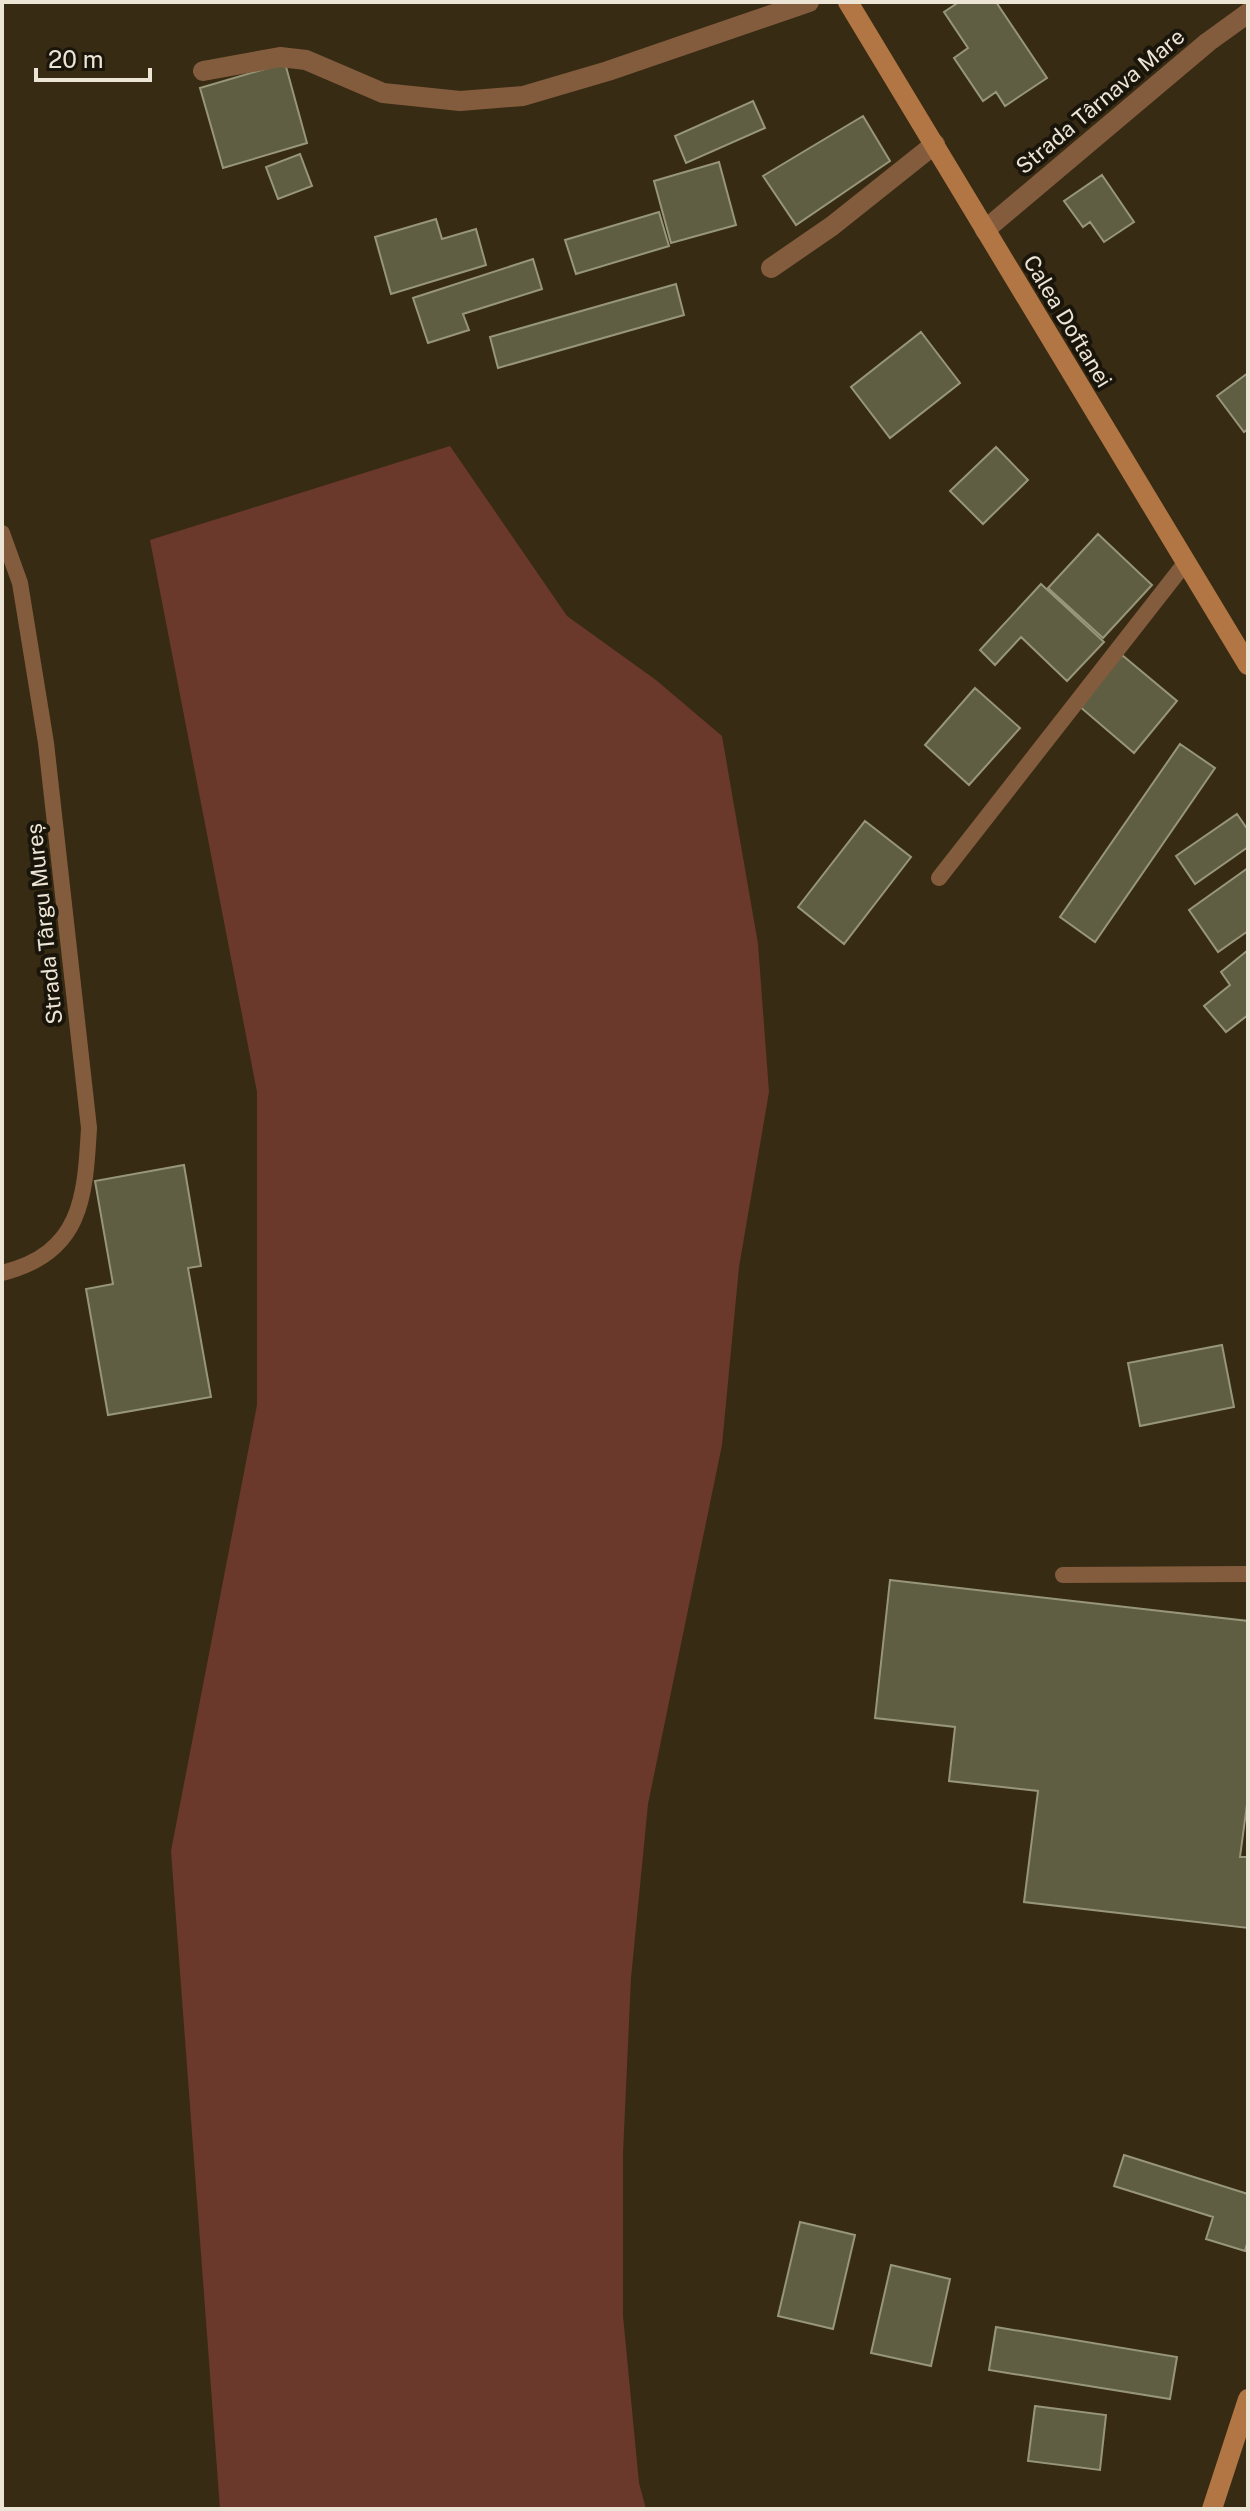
<svg xmlns="http://www.w3.org/2000/svg" width="1250" height="2511" viewBox="0 0 1250 2511" font-family="'Public Sans',sans-serif">
	<style>
		.green { fill: #6b382c }
		.building { fill: #5f5e42; stroke: #979678; stroke-width: 2 }
		.lines { fill: none; stroke-linecap: round; stroke-linejoin: round }
		.lane { stroke: #835c3e; stroke-width: 16 }
		.street { stroke: #835c3e; stroke-width: 20 }
		.secondary { stroke: #b27544; stroke-width: 20 }
		.labels { text-anchor: middle; dominant-baseline: central; stroke-width: 8; stroke-linejoin: round; paint-order: stroke }
		.street-label { font-size: 22px; fill: #ece4d5; stroke: #1a150b }
	</style>
	<rect width="100%" height="100%" fill="#382b13"/>
	<!-- green -->
	<path class="green" d="M450,446L567,616L656,680L722,736L758,944L769,1092L739,1267L722,1445L648,1804L631,1978L623,2153V2316L639,2483L646,2509H220L171,1851L257,1405V1092L150,540Z"/>
	<!-- building -->
	<path class="building" d="M959,2H996L1047,78L1005,106L996,92L983,101L954,58L968,48L944,12Z
		M285,63L307,143L223,168L200,88Z
		M753,101L765,128L686,163L675,136Z
		M863,116L890,161L796,225L763,176Z
		M300,154L312,186L278,199L266,167Z
		M719,162L736,225L671,243L654,181Z
		M1102,175L1134,222L1104,242L1090,222L1083,227L1064,201Z
		M659,212L669,246L576,274L565,240Z
		M436,219L442,239L476,229L486,265L391,294L375,237Z
		M533,259L542,289L463,314L469,330L428,343L413,298Z
		M676,284L684,315L498,368L490,337Z
		M921,332L960,383L890,438L851,387Z
		M1248,373V429L1244,432L1217,396Z
		M996,447L1028,480L983,524L950,491Z
		M1098,534L1152,585L1103,638L1048,588Z
		M1041,584L1104,642L1067,681L1021,637L995,665L980,650Z
		M1122,655L1177,701L1134,753L1079,706Z
		M975,688L1020,728L969,785L925,745Z
		M1180,744L1215,768L1095,942L1060,917Z
		M1237,814L1248,830V847L1195,884L1176,856Z
		M865,821L911,857L844,944L798,907Z
		M1248,868V931L1218,952L1189,910Z
		M1248,950V1015L1226,1032L1204,1006L1230,985L1221,972Z
		M184,1165L201,1266L188,1268L211,1397L108,1415L86,1289L113,1284L95,1181Z
		M1222,1345L1234,1407L1140,1426L1128,1363Z
		M890,1580L1248,1621V1797L1240,1857H1248V1928L1024,1902L1038,1791L949,1781L955,1727L875,1718Z
		M1124,2155L1248,2194V2240L1245,2251L1206,2239L1213,2217L1114,2186Z
		M800,2222L855,2235L833,2329L778,2316Z
		M891,2265L950,2279L931,2366L871,2353Z
		M996,2327L1177,2357L1170,2399L989,2370Z
		M1035,2406L1106,2415L1100,2470L1028,2461Z"/>
	<g class="lines">
		<!-- lane -->
		<path class="lane" d="M2,533L20,583L46,743L89,1128C85,1198 82,1253 2,1273
			M939,878L1186,562
			M1063,1575L1248,1574"/>
		<!-- street -->
		<path class="street" d="M203,71L280,57L306,60L383,93L460,101L523,96L608,71L809,2
			M985,230L1208,42L1248,13
			M771,268L832,226L935,144"/>
		<!-- secondary -->
		<path class="secondary" d="M848,2L1248,665
			M1212,2509L1248,2399"/>
	</g>
	<g class="labels">
		<!-- street labels -->
		<g class="street-label">
			<text transform="translate(1100 101) rotate(-40)">Strada Târnava Mare</text>
			<text transform="translate(1068 321) rotate(59)">Calea Doftanei</text>
			<text transform="translate(44 924) rotate(-96)">Strada Târgu Mureș</text>
		</g>
	</g>
	<!-- border -->
	<rect width="1250" height="2511" fill="none" stroke="#ece4d5" stroke-width="8"/>
	<!-- scale -->
	<path d="M36 68v12h114v-12" fill="none" stroke="#ece4d5" stroke-width="4"/>
	<text x="48" y="68" font-size="24" fill="#ece4d5" stroke="#1a150b" stroke-width="6" paint-order="stroke">20 m</text>
</svg>
